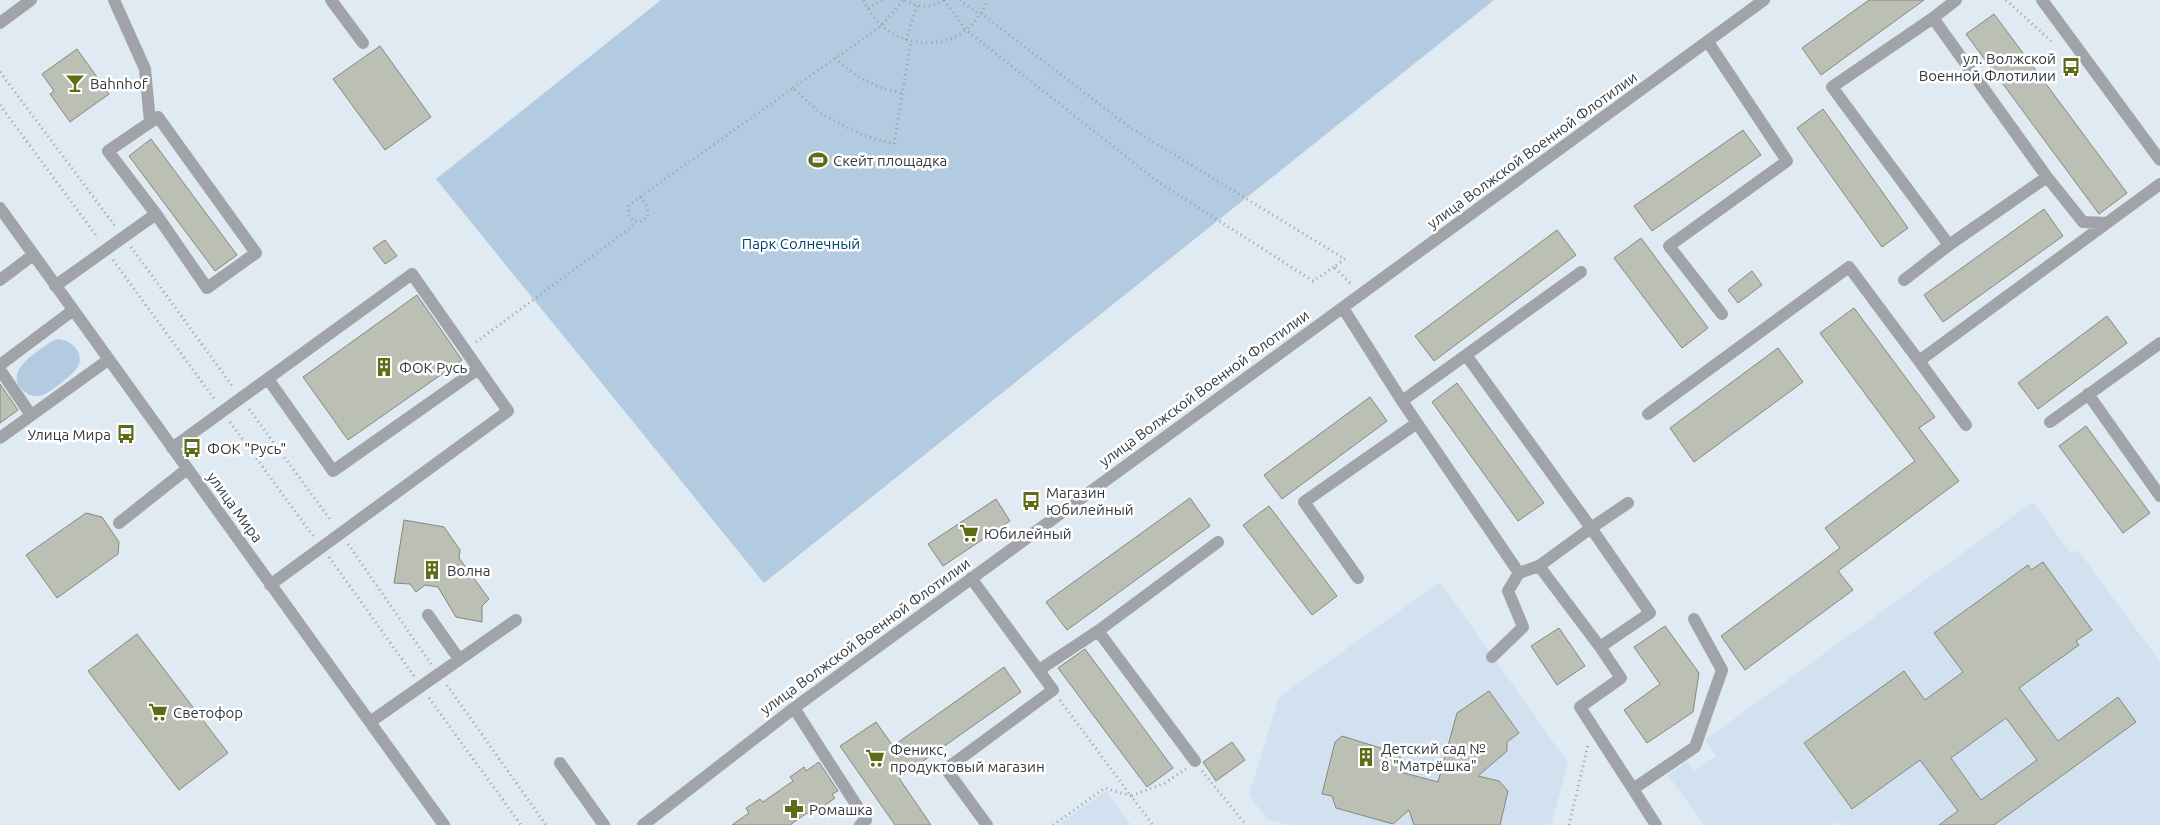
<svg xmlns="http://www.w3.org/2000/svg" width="2160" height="825" viewBox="0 0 2160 825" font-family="Ubuntu,sans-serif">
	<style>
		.built { fill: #d1e1ef }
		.green { fill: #b2cbe0 }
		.building { fill: #bcbfb4; stroke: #86887e; fill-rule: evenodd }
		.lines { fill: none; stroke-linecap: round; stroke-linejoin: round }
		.path { stroke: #99a0a6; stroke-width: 3; stroke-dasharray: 1 4; stroke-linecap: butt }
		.minor { stroke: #a0a4a8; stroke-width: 12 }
		.labels { text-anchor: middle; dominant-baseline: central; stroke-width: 5; stroke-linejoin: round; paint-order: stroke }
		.poi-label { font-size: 15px; fill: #35393d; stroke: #fff; text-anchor: start }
		.street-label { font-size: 15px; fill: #35393d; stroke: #fff }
		.park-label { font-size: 15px; fill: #00426c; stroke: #fff }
	</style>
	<rect width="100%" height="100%" fill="#e0eaf2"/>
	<!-- built -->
	<path class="built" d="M2033,502L2071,554L2078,550L2160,662V825H1841L1838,822L1833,825H1704L1668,775L1687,762L1694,771L1716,756L1705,740Z
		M1440,582L1568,763L1551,825H1289L1267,819L1249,795L1279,697Z
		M1106,791L1131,825H1058Z"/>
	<!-- green -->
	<path class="green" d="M661,0H1494L764,583L436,179Z
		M58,339C72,340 86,354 77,368C72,375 51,392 43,395C37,397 30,396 25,392C0,373 38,351 52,341Z"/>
	<!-- building -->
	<path class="building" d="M1869,0H1924L1821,75L1802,48Z
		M1994,14L2127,193L2099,214L1966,34Z
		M380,46L431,117L385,150L333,79Z
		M77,49L109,94L70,122L50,94L54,91L42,74Z
		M1823,109L1908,228L1882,247L1797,128Z
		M1743,130L1761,155L1652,231L1634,206Z
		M151,139L237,255L215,271L129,156Z
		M2044,209L2063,236L1943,322L1924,295Z
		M1557,230L1576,255L1434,361L1415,336Z
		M1641,238L1708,328L1682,348L1614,258Z
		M385,240L397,256L385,264L373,248Z
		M1752,271L1762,285L1738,303L1728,290Z
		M417,295L462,360L348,440L303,377Z
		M1854,308L1935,417L1919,428L1959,481L1838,571L1853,590L1745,670L1721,636L1840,548L1825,528L1915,461L1820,333Z
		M2107,316L2127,343L2038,409L2018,383Z
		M1778,348L1803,382L1694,462L1670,428Z
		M1457,383L1544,503L1518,521L1432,402Z
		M0,384L18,410L0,423Z
		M1370,397L1387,421L1282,499L1264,475Z
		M2086,426L2150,513L2123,533L2059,446Z
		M1190,498L1210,526L1067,630L1046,602Z
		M996,499L1010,521L943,566L928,544Z
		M1269,506L1337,596L1312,615L1243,525Z
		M86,513L102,517L119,542L118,554L57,598L26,555Z
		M404,520L444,527L460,550L459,558L489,599L482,606V622L456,617L438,587L425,585L416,592L410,584L394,583Z
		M2043,562L2092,630L2076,641L2079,645L2019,688L2058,741L2118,697L2136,722L1994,825H1939L1958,811L1920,760L1852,809L1804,743L1904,671L1925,700L1963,672L1934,633L2028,565L2031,570ZM2006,718L2037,760L1981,800L1951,758Z
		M1665,626L1699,673L1693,712L1647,743L1624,710L1660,684L1634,647Z
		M1559,628L1585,666L1557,685L1531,646Z
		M137,634L228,753L179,790L88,671Z
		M1085,649L1173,768L1147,787L1058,668Z
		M1004,667L1021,692L899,778L931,825H895L840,746L876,722L893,746Z
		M1489,691L1519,733L1507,742V751L1478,776L1499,781L1508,791L1500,825H1414L1409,810L1393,824L1336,808L1332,796L1322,794L1335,742L1342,736L1400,754V772L1438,782L1457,713Z
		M1232,742L1245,760L1216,781L1203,762Z
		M819,762L838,791L832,794L835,798L810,816L807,813L790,825H732L749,813L746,808L760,799L763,802L793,781L790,777L804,767L806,771Z"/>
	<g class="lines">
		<!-- path -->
		<path class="path" d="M864,0C878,38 927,55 962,33C974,25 982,13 988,0
			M905,0C919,8 930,8 944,0
			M944,0L966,30L1157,181L1313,281L1334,267
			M960,0L980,15
			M2006,0L2051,41
			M868,8L882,0
			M981,13L1129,127L1345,259L1334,267L1352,285
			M906,40L917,6
			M835,58C854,77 875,88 902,93
			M0,72L115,226
			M793,88L881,26L904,0
			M0,105L98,238
			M640,197L647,206L648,216L640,222L634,221L628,215L629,205L793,88L820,113L862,135L894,144L911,41
			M131,247L233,387
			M113,260L215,400
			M476,342L632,227L636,222
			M249,409L332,522
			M230,422L313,536
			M348,544L431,664
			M329,557L414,676
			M447,685L546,825
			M429,698L521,825
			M1060,700L1131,796L1165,783L1186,769
			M1202,771L1246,825
			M1053,825L1105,788L1131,796L1153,825
			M1569,825L1588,745"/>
		<!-- minor -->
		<path class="minor" d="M114,0L145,69L150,122
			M331,0L363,43
			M2042,0L2160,160
			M1933,18L2047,177L1949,245L1832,87L1933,18L1956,0
			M0,23L31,0
			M1708,42L1787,161L1669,246L1722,314
			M2047,177L2083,222L2107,223
			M0,208L444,825
			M0,280L33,255
			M1904,280L1949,245
			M55,286L156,214L207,288L256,253L158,117L108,151L156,214
			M1343,308L1402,401L1519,573L1539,566L1591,528L1466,355L1581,272
			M0,365L72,311
			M0,370L31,415
			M268,379L333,471L478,369
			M2088,394L2160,496
			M1402,401L1466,355
			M1648,414L1849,267L1919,361
			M2050,422L2160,343
			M1966,425L1919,361L2160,184
			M0,438L108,360
			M172,448L412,274L508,411L270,585
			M119,523L187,469
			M1539,566L1600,647L1621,678L1580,707L1633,789L1695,747L1722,670L1694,619
			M971,578L1053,690L946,769L987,825
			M1358,578L1304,502L1417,423
			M428,615L459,659
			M1098,631L1195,761
			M1600,647L1650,613L1591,528L1628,503
			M1492,657L1523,627L1508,591L1519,573
			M1039,670L1098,631L1218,542
			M794,708L866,820L860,825
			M370,722L516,620
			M560,763L604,825
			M1633,789L1656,825
			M643,825L794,708L1764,0"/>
	</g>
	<!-- icons -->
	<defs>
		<g id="bus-bare" transform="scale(1.5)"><path d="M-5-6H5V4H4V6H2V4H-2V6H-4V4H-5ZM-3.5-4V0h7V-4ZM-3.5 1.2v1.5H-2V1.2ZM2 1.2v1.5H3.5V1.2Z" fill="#5e6c15" stroke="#fff" stroke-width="2.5" paint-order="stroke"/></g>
		<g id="bar-bare" transform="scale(1.5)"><path d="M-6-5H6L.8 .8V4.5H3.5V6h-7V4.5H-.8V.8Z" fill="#5e6c15" stroke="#fff" stroke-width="2.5" paint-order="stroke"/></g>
		<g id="stadium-bare" transform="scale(1.5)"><path d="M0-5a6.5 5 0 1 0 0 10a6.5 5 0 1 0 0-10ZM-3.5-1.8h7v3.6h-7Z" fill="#5e6c15" stroke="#fff" stroke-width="2.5" paint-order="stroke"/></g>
		<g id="building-bare" transform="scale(1.5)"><path d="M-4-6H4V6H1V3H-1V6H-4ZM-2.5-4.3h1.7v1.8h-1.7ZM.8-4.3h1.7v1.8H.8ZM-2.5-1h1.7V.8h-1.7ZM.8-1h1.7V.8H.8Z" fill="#5e6c15" stroke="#fff" stroke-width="2.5" paint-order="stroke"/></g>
		<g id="supermarket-bare" transform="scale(1.5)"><path d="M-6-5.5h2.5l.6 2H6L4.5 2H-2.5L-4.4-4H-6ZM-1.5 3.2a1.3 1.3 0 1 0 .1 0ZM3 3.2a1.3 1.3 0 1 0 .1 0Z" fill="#5e6c15" stroke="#fff" stroke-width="2.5" paint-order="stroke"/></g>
		<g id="pharmacy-bare" transform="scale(1.5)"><path d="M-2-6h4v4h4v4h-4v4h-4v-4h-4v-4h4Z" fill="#5e6c15" stroke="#fff" stroke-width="2.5" paint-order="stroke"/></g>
	</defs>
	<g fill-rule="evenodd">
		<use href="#bus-bare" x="2071" y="67"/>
		<use href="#bar-bare" x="75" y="83"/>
		<use href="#stadium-bare" x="818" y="160"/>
		<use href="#building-bare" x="384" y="367"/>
		<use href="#bus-bare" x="126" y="434"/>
		<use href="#bus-bare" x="192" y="448"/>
		<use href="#bus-bare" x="1031" y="501"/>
		<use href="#supermarket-bare" x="969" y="533"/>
		<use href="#building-bare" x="432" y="570"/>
		<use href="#supermarket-bare" x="158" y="712"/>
		<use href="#building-bare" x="1366" y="757"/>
		<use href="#supermarket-bare" x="875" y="758"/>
		<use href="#pharmacy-bare" x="794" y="809"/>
	</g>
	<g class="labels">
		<!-- poi labels -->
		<g class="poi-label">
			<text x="2056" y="58" text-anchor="end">ул. Волжской<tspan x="2056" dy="17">Военной Флотилии</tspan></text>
			<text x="90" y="83">Bahnhof</text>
			<text x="833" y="160">Скейт площадка</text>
			<text x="399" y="367">ФОК Русь</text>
			<text x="111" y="434" text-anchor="end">Улица Мира</text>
			<text x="207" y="448">ФОК "Русь"</text>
			<text x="1046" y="492">Магазин<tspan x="1046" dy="17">Юбилейный</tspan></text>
			<text x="984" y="533">Юбилейный</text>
			<text x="447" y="570">Волна</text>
			<text x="173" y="712">Светофор</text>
			<text x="1381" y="748">Детский сад №<tspan x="1381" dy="17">8 "Матрёшка"</tspan></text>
			<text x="890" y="749">Феникс,<tspan x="890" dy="17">продуктовый магазин</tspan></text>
			<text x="809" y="809">Ромашка</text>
		</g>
		<!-- street labels -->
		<g class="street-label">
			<text transform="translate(1532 150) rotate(-36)">улица Волжской Военной Флотилии</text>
			<text transform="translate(1204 388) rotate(-36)">улица Волжской Военной Флотилии</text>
			<text transform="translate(235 507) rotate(54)">улица Мира</text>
			<text transform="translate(865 636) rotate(-36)">улица Волжской Военной Флотилии</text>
		</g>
		<!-- park labels -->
		<g class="park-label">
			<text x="801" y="243">Парк Солнечный</text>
		</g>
	</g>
</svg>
